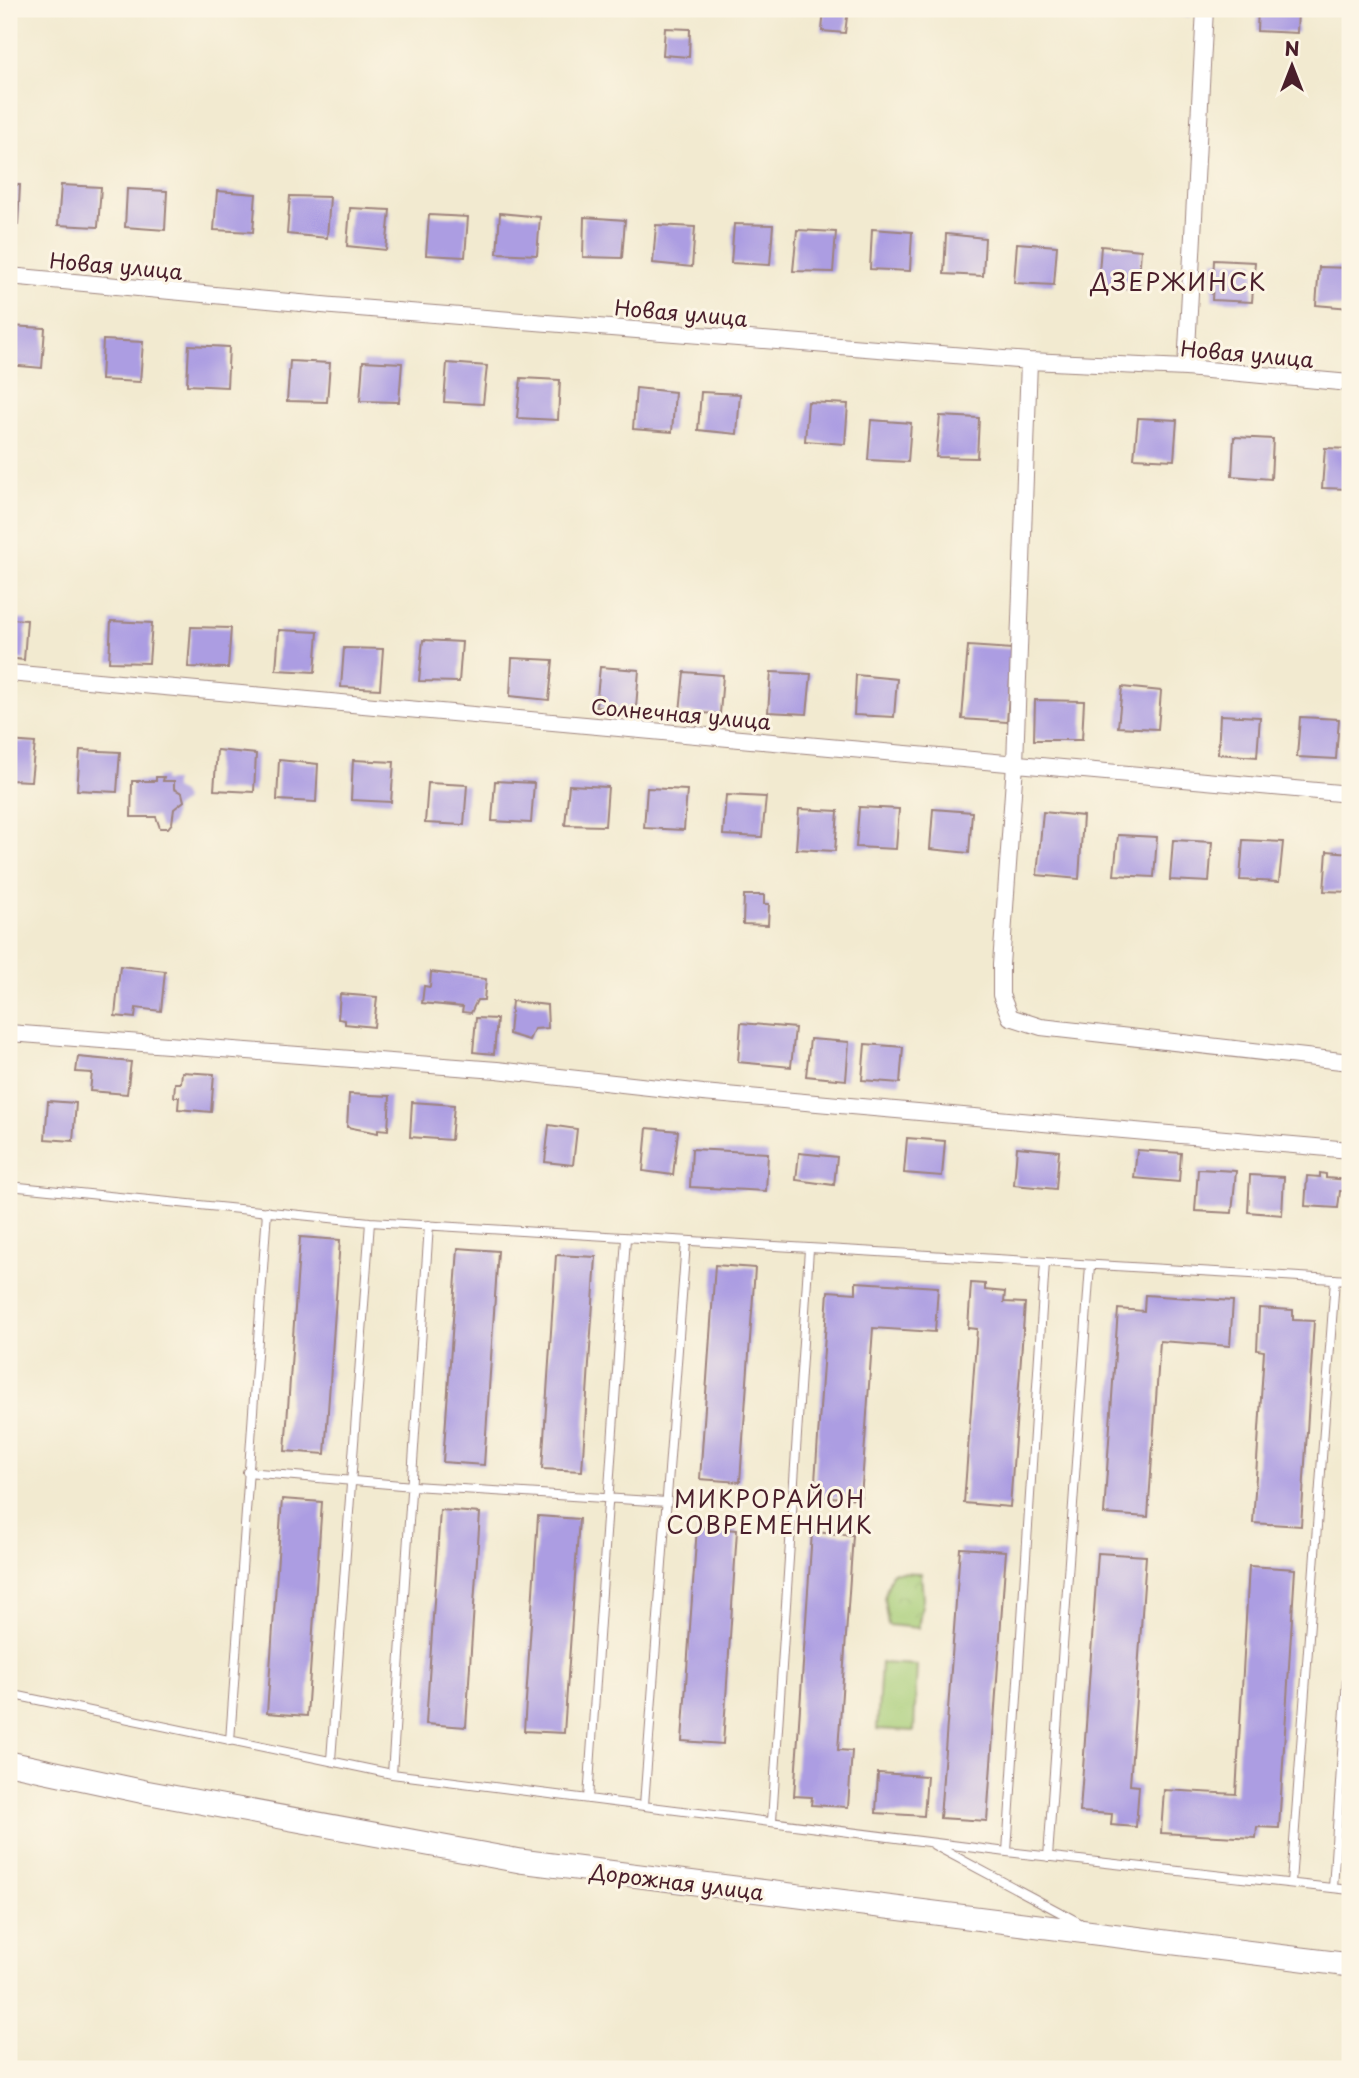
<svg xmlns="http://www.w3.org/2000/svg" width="1359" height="2078" viewBox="0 0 1359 2078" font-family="'Playpen Sans',sans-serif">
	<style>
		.park { fill: url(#park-crowns); stroke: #787650; stroke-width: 2 }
		.pitch { fill: #a5cc76; stroke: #787650; stroke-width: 2 }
		.building { fill: #ac9de2 }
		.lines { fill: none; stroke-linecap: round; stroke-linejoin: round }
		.service-casing { stroke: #9e847e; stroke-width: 10 }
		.minor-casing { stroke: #9e847e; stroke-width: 18 }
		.secondary-casing { stroke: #9e847e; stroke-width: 25 }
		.service { stroke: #fff; stroke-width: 8 }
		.minor { stroke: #fff; stroke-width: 16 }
		.secondary { stroke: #fff; stroke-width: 23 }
		.labels { text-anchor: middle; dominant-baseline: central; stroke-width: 6; stroke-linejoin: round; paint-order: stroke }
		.street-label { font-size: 21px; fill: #4a1f2b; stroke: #fcf5e5 }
		.neighbourhood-label { font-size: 23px; letter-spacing: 2px; fill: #4a1f2b; stroke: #fcf5e5 }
		.quarter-label { font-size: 24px; letter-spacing: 2px; fill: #4a1f2b; stroke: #fcf5e5 }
	</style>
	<defs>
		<pattern id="park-crowns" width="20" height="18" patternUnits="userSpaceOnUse" patternTransform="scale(1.75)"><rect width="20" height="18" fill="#a5cc76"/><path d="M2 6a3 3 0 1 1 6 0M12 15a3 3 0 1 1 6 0" fill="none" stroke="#90af66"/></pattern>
	</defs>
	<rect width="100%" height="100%" fill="#fcf5e5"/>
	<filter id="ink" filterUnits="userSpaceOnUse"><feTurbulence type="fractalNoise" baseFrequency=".0143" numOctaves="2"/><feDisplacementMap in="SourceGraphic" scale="14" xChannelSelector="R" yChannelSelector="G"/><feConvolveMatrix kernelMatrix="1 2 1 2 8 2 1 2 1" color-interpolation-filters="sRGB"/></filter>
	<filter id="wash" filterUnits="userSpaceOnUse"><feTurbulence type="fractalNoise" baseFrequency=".00686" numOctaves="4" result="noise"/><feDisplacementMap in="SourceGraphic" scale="28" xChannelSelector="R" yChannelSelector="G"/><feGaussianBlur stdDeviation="1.57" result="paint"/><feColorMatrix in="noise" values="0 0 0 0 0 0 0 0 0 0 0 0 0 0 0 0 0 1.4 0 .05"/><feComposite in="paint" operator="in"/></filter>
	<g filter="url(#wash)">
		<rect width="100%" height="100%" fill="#f2ead0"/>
		<!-- park -->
		<path class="park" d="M892,1572L921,1573L923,1599L918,1628L888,1625L884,1598Z"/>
		<!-- pitch -->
		<path class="pitch" d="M881,1663L917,1665L914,1731L877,1729Z"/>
		<g id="blocks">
			<!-- building -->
			<path class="building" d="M824,9H848L845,33L822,31Z
				M1162,9H1190L1189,17L1161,14Z
				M1258,9H1298L1297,33L1257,31Z
				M665,28L690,29L689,57L663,55Z
				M9,185H20L18,225H9Z
				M61,185L101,187L98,227L58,225Z
				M127,189L167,191L165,230L125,227Z
				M217,191L256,194L253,232L214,230Z
				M290,196L330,197L327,238L287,234Z
				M350,208L390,210L386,250L347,246Z
				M500,213L540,217L537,255L497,253Z
				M429,215L468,217L465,257L426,255Z
				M584,217L625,220L622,258L583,257Z
				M734,224L773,225L770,265L731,263Z
				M656,225L695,227L692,267L653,263Z
				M872,229L912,232L910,271L870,269Z
				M797,230L836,232L833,272L793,271Z
				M946,234L985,238L983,276L944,274Z
				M1017,243L1057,246L1054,285L1014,283Z
				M1101,246L1141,250L1138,290L1098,286Z
				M1214,260L1255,262L1252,302L1212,300Z
				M1319,267L1350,268V308L1316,305Z
				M9,326L45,328L42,368L9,365Z
				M103,340L143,342L140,382L101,380Z
				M189,345L229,347L227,387L187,385Z
				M290,361L330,363L327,402L287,401Z
				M363,361L402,363L399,402L360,401Z
				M447,363L487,366L483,404L444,402Z
				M521,378L560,380L558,420L517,418Z
				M636,388L675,392L672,432L633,429Z
				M701,392L740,394L737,434L698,430Z
				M808,402L848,404L845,444L805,441Z
				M940,416L979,418L977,458L936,457Z
				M1138,418L1177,420L1174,460L1134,458Z
				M871,420L911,423L908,462L868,460Z
				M1234,437L1273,439L1271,479L1232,476Z
				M1325,448L1350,449V489L1322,488Z
				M9,619L27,620L24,660L9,658Z
				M111,621L152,623L149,663L109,662Z
				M191,627L231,628L228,668L188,667Z
				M279,630L318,632L315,672L276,670Z
				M423,640L462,642L459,682L419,681Z
				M968,646L1012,649L1007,722L962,719Z
				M344,648L383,649L380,689L341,687Z
				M512,658L553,660L549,700L510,696Z
				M600,667L639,670L636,708L596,707Z
				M684,672L723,675L720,714L680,712Z
				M771,672L811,674L807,714L768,712Z
				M856,675L897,679L894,717L854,715Z
				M1122,687L1161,691L1158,729L1118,727Z
				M1035,700L1084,701L1082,740H1034Z
				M1220,715L1260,717L1257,757L1218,754Z
				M1300,717L1339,719L1336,759L1297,757Z
				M9,741L35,743L31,781L9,780Z
				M80,750L120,752L117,792L77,790Z
				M217,750L256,754L254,792L214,790Z
				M279,760L318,764L316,802L277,800Z
				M353,760L394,762L391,802L351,800Z
				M156,777H164L163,781H174V789L182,793L184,801L174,809L172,823L168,828H160L156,817H131L132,781H156Z
				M495,781L534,783L531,823L492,821Z
				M428,783L467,785L464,825L425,823Z
				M569,785L608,787L605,826L565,825Z
				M647,788L687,790L684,830L644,828Z
				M726,795L766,797L762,837L723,835Z
				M859,807L899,809L896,849L856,847Z
				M799,809L838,811L835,851L796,849Z
				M933,809L972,812L969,853L930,849Z
				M1043,812L1083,816L1079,879L1037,875Z
				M1118,835L1157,837L1154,877L1114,875Z
				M1173,840L1212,842L1209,882L1170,880Z
				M1243,840L1283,842L1279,882L1240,880Z
				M1327,851L1350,853V892L1324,891Z
				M744,895H764V904H769L768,925L743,924Z
				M120,966L165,971L161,1011L136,1008L135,1018L115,1016Z
				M431,972L486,979L484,1000H477L471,1013L462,1012L463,1007L422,1003L424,986L430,987Z
				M340,994L377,997L374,1027L345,1024V1020L338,1019Z
				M512,1001L547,1005L548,1028L534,1029L529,1040L509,1034Z
				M476,1018L497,1019L494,1054L473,1052Z
				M741,1023L795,1028L791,1067L738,1062Z
				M810,1039L849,1042L846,1080L806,1076Z
				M865,1044L903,1047L900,1083L862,1080Z
				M78,1057L131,1062L127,1094L90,1091L92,1073L76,1072Z
				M182,1072L214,1074L211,1112L178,1109L179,1097H174L175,1083H181Z
				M349,1094L390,1096L388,1130L378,1129V1133L347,1127Z
				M48,1101L76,1103L73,1141L45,1139Z
				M412,1102L454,1105L451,1140L410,1137Z
				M549,1125L577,1129L573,1165L545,1162Z
				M647,1128L678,1131L673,1175L643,1171Z
				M907,1138L945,1141L942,1176L904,1173Z
				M1017,1147L1059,1151L1056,1189L1014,1185Z
				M692,1149L768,1153L766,1191L690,1187Z
				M1137,1150L1181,1153L1179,1182L1134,1178Z
				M799,1153L837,1157L834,1185L796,1180Z
				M1198,1169L1236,1171L1232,1213L1195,1211Z
				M1320,1173L1326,1174V1178L1349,1180V1191H1340L1338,1208L1305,1206L1307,1176L1320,1177Z
				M1250,1175L1284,1177L1282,1215L1248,1212Z
				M300,1237L340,1240L325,1454L285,1451Z
				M458,1248L498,1251L484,1465L443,1462Z
				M556,1255L596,1257L582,1471L542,1469Z
				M715,1265L755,1268L740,1482L700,1479Z
				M856,1282L938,1287L935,1332L873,1328L861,1499L814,1496L828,1291L856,1293Z
				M971,1283L985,1284V1290L1005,1292L1004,1302L1025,1303L1010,1507L964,1503L977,1329L968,1328Z
				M1145,1295L1233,1301L1230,1346L1160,1341L1148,1517L1104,1514L1118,1309L1144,1311Z
				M1259,1308L1293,1310V1320L1314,1321L1301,1526L1253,1523L1264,1351L1257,1350Z
				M282,1499L322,1502L307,1716L267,1713Z
				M440,1510L480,1513L466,1727L426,1724Z
				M538,1516L579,1519L564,1733L524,1731Z
				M697,1527L737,1530L723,1744L682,1741Z
				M812,1532L853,1535L838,1750L852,1751L848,1807L811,1805L812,1797L794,1796Z
				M960,1548L1006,1551L987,1821L940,1818Z
				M1098,1553L1146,1556L1130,1785L1139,1786L1136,1827L1111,1825L1112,1814L1080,1812Z
				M1249,1566L1295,1569L1279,1828L1257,1827L1256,1838L1161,1833L1164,1790L1236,1794Z
				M878,1773L927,1776L924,1816L876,1813Z"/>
		</g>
	</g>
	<g filter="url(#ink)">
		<use href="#blocks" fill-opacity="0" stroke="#9e847e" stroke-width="2"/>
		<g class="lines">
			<!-- service casing -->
			<g class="service-casing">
				<path id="service" d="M9,1186L370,1222L1350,1280
					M247,1472L413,1486L667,1502
					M9,1694L392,1774L1007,1852L1350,1890
					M230,1741L267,1211
					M331,1760L370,1222
					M392,1774L429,1225
					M588,1799L626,1238
					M644,1805L686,1242
					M772,1821L809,1249
					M934,1845L1080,1923
					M1007,1852L1045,1262
					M1048,1857L1090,1265
					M1291,1883L1335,1279
					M1333,1888L1350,1634"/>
			</g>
			<!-- minor casing -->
			<g class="minor-casing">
				<path id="minor" d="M9,276L333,306L1029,361L1186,368L1350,383
					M1029,361L1015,764L1001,965V995L1010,1017L1041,1027L1350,1062
					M1186,368L1205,9
					M9,673L1350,794
					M9,1033L497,1070L703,1093L1350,1150"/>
			</g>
			<!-- secondary casing -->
			<g class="secondary-casing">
				<path id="secondary" d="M9,1763L145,1792L520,1861L1350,1965"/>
			</g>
			<!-- service -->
			<use href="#service" class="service"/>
			<!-- minor -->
			<use href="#minor" class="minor"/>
			<!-- secondary -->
			<use href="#secondary" class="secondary"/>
		</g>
	</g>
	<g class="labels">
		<!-- street labels -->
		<g class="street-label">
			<text transform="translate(116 265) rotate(5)">Новая улица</text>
			<text transform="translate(681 312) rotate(5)">Новая улица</text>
			<text transform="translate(1247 353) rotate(5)">Новая улица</text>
			<text transform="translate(681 713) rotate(5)">Солнечная улица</text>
			<text transform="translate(677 1881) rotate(7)">Дорожная улица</text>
		</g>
		<!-- neighbourhood labels -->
		<g class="neighbourhood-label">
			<text x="770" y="1498">МИКРОРАЙОН<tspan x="770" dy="26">СОВРЕМЕННИК</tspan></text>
		</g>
		<!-- quarter labels -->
		<g class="quarter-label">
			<text x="1179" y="281">ДЗЕРЖИНСК</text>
		</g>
	</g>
	<!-- margin -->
	<rect width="1359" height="2078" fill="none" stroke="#fcf5e5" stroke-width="35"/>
	<!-- north arrow -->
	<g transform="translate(1292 66)" stroke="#fcf5e5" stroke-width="5" paint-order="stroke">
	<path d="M0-5L12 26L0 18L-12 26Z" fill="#4a1f2b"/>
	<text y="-10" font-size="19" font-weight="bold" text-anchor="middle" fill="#4a1f2b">N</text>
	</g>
</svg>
